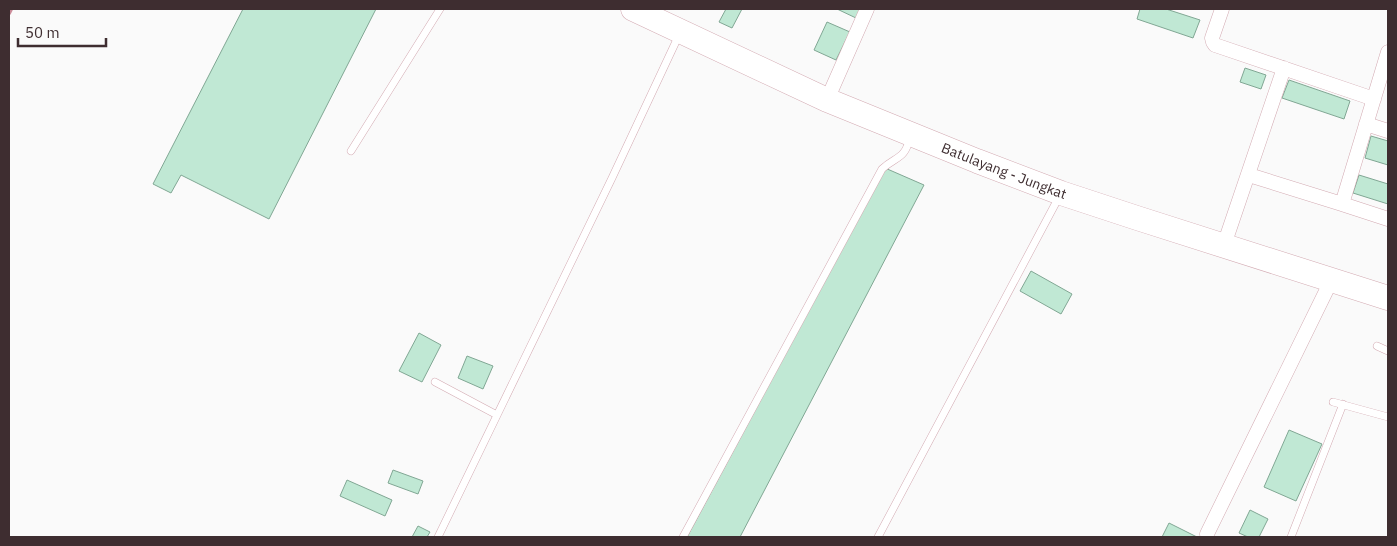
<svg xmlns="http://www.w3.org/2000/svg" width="1397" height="546" viewBox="0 0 1397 546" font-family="'IBM Plex Sans',sans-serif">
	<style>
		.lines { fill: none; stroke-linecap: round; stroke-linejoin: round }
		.stream { stroke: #cb8b99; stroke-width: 4 }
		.building { fill: #c0e8d4; stroke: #81a794 }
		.lane-casing { stroke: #d3aab2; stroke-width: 8 }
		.street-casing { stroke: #d3aab2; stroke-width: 15 }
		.highway-casing { stroke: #d3aab2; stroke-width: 25 }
		.lane { stroke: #fff; stroke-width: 7 }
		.street { stroke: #fff; stroke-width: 14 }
		.highway { stroke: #fff; stroke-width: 24 }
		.labels { text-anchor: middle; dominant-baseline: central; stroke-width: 5; stroke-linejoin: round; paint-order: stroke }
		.street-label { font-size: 14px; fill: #3e2d30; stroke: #fafafa }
	</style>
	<rect width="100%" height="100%" fill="#fafafa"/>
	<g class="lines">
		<!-- stream -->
		<path class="stream" d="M9,13L11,9"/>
	</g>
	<!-- building -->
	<path class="building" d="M243,9H376L269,219L181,175L171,193L153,184Z
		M726,9H742L732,28L719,22Z
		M837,9H860L856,18Z
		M1140,9H1166L1200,20L1193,38L1137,19Z
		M827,22L850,32L836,60L814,50Z
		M1245,68L1266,75L1261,89L1240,82Z
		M1289,80L1350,101L1344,119L1282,98Z
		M1371,136L1388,141V165L1365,158Z
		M885,168L924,185L740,537H687Z
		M1359,175L1388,184V204L1353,193Z
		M1031,271L1072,294L1061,314L1020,291Z
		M419,333L441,345L422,382L399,371Z
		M467,356L493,366L483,389L458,378Z
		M1289,430L1322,444L1296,501L1264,487Z
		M393,470L423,481L418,494L388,483Z
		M347,480L392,500L385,516L340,496Z
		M1250,510L1268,519L1259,537H1248L1239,533Z
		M1169,523L1197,537H1162Z
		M418,526L430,532L427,537H412Z"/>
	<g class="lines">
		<!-- lane casing -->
		<g class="lane-casing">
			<path id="lane" d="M351,151L440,9
				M1377,346L1388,351
				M435,382L497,415
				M1333,402L1388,417
				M438,537L612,178L679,35
				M683,537L882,169C896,156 905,160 910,137
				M878,537L1060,195
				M1291,537L1343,404"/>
		</g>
		<!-- street casing -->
		<g class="street-casing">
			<path id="street" d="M1222,9L1212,38L1213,42L1215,45L1374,99
				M827,100L867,9
				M1366,124L1388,131
				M1249,175L1342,204L1388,52
				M1342,204L1388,219
				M1224,245L1284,68
				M1207,534L1332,279"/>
		</g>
		<!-- highway casing -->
		<g class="highway-casing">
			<g id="highway">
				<path id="s1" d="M633,9L827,100L977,161L1061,193L1137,218L1388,298"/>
			</g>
		</g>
		<!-- lane -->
		<use href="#lane" class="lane"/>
		<!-- street -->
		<use href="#street" class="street"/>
		<!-- highway -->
		<use href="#highway" class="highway"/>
	</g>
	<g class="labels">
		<!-- street labels -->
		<g class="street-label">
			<text stroke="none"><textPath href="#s1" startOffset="405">Batulayang - Jungkat</textPath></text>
		</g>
	</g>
	<!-- border -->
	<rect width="1397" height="546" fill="none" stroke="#3e2d30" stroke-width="20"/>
	<!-- scale -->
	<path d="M18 38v8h88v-8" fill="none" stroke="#3e2d30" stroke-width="2.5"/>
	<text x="25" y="38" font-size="15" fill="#3e2d30" stroke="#fafafa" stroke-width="4" paint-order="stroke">50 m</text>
</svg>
